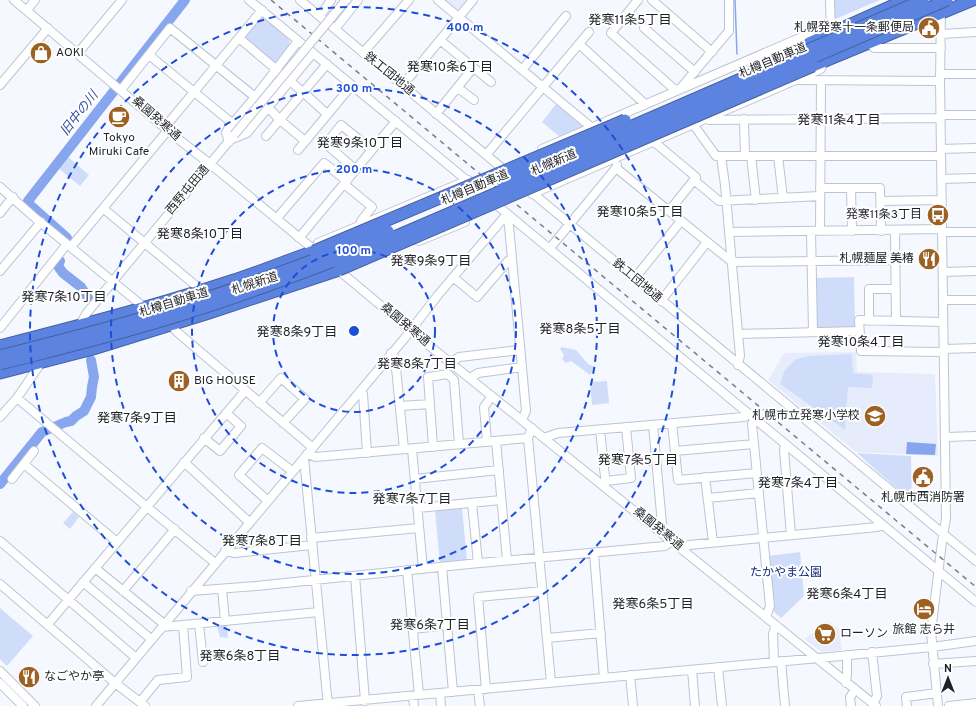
<svg xmlns="http://www.w3.org/2000/svg" width="976" height="706" viewBox="0 0 976 706" font-family="Overpass,'Noto Sans JP',sans-serif">
	<style>
		.built { fill: #e6ecfb }
		.green { fill: #d0ddfa }
		.water { fill: #87a6ed }
		.lines { fill: none; stroke-linecap: round; stroke-linejoin: round }
		.stream { stroke: #87a6ed; stroke-width: 1.5 }
		.river { stroke: #87a6ed; stroke-width: 10 }
		.minor-casing { stroke: #bcc4d4; stroke-width: 10 }
		.highway-casing { stroke: #4761a0; stroke-width: 13 }
		.minor { stroke: #fff; stroke-width: 8 }
		.highway { stroke: #5d83e1; stroke-width: 11 }
		.rail { stroke: #7a7d84; stroke-width: 1.5; stroke-dasharray: 5 5; stroke-linecap: butt }
		.minor-bridge-casing { stroke: #bcc4d4; stroke-width: 10; stroke-linecap: butt }
		.highway-bridge-casing { stroke: #4761a0; stroke-width: 13; stroke-linecap: butt }
		.minor-bridge { stroke: #fff; stroke-width: 8 }
		.highway-bridge { stroke: #5d83e1; stroke-width: 11 }
		.ring { fill: none; stroke: #1d4ed8; stroke-width: 2; stroke-dasharray: 7 5 }
		.labels { text-anchor: middle; dominant-baseline: central; stroke-width: 4; stroke-linejoin: round; paint-order: stroke }
		.poi-label { font-size: 12px; fill: #1e2127; stroke: #fff; text-anchor: end }
		.street-label { font-size: 12px; fill: #1e2127; stroke: #fff }
		.park-label { font-size: 12px; fill: #12297a; stroke: #fff }
		.neighbourhood-label { font-size: 13px; fill: #1e2127; stroke: #fff }
		.water-label { font-size: 13px; font-style: italic; fill: #3251a5; stroke: #fff }
		.centre { fill: #1d4ed8; stroke: #fff; stroke-width: 2 }
		.ring-label { font-size: 12px; text-anchor: middle; font-weight: bold; fill: #1d4ed8; stroke: #fff; stroke-width: 4; stroke-linejoin: round; paint-order: stroke }
	</style>
	<rect width="100%" height="100%" fill="#f5f8ff"/>
	<!-- built -->
	<path class="built" d="M445,0H468L460,10H458Z
		M856,352L857,372L935,374L938,456L856,452L768,380L784,353Z
		M824,622H829L839,629L842,650L821,652L805,639Z"/>
	<!-- green -->
	<path class="green" d="M833,0H880L833,20Z
		M261,18H265L289,40L290,46L276,65L244,38Z
		M556,104L585,128L561,138L542,122Z
		M67,156L89,175L80,186L57,167Z
		M854,277L855,327L854,328L816,329L814,278Z
		M562,347L576,350L588,364L595,367L593,371L590,375L571,361L566,363L562,359L564,355L560,349Z
		M852,354L853,373L873,375L872,388L848,387L845,430L780,384L785,370L796,359L809,356Z
		M607,381L609,403L592,405L590,382Z
		M857,453L911,456L912,502Z
		M462,508L467,561L440,564L435,510Z
		M73,512L79,517L70,529L63,523Z
		M800,552L804,596L781,618L774,612L768,556Z
		M0,608L33,636L7,666L0,659Z
		M227,625L228,638L220,637L217,626Z"/>
	<!-- water -->
	<path class="water" d="M907,442L936,444L935,455L906,454Z"/>
	<g class="lines">
		<!-- stream -->
		<path class="stream" d="M735,0L737,54"/>
		<!-- river -->
		<path class="river" d="M67,238L30,205L28,201L185,0
			M60,261L58,266L63,273L81,287L88,298
			M0,484L42,432L66,422L71,421L76,416L84,411L91,397L92,387L94,377L91,360"/>
		<!-- minor casing -->
		<g class="minor-casing">
			<path id="minor" d="M14,0L172,134L220,172L318,253
				M249,0L976,602
				M300,0L509,174
				M438,0L591,127
				M638,0L611,33L674,89L679,90L729,31V0
				M652,0L712,52
				M830,0L831,34
				M27,10L35,0
				M320,16L331,0
				M644,28L695,72
				M335,29L358,0
				M941,34L976,32
				M239,38L303,92L327,114
				M440,40L491,82
				M869,43L874,48H941
				M579,44L645,104
				M78,53L122,0
				M363,53L409,0
				M149,55L232,123
				M522,70L566,16
				M940,74H976
				M797,80L940,81
				M0,85L48,28
				M403,85L473,0
				M458,88L474,100
				M121,90L170,28L255,97
				M268,107L280,120L305,141
				M436,114L473,68
				M941,115H976
				M707,118L709,120L941,118
				M744,119L745,156
				M693,124L716,156H941
				M165,127L262,10
				M266,136L327,64
				M232,139L247,133L313,53
				M653,141L696,177L694,180L719,201L820,196
				M229,142L226,133L228,129L255,97L298,41
				M542,149L797,39L807,35L819,39
				M941,149L976,148
				M298,150L352,85
				M486,155L589,32
				M721,156L725,185L740,356L738,365
				M751,156L756,200
				M778,156L783,198
				M616,168L732,262L896,260
				M356,170L326,144L341,125L372,150
				M941,179L976,178
				M344,184L372,207L361,221L360,225
				M524,186L976,561
				M0,187L34,217L145,308
				M820,188H880L881,231
				M851,188L852,231
				M532,194L821,69L823,62
				M881,201L942,200
				M104,209L201,290
				M669,211L694,180
				M0,213L13,197
				M507,214L509,226L526,411L522,420
				M277,218L324,163L347,181
				M895,230L896,321
				M811,231L813,332
				M820,231L821,81
				M729,232L942,229
				M942,232H976
				M299,238L396,121
				M419,241L465,222
				M71,247L168,130
				M550,248L616,168L617,165
				M314,251L318,243L468,180
				M336,268L416,335L876,706
				M0,271L41,222
				M943,272L976,271
				M453,277L477,297L508,261L511,259
				M634,279L681,221
				M943,300H976
				M661,301L707,242
				M869,321V289H896
				M943,322L859,320L861,351L944,352
				M171,325L177,332L313,448
				M0,328L67,244
				M78,328L86,314L113,281L234,135
				M738,334L859,331
				M944,349L976,348
				M391,353L395,358L404,449
				M451,363L459,357L520,350
				M470,378L478,373L522,367
				M360,391L363,394L367,453
				M17,398L147,507L215,563
				M259,403L281,378L305,399L283,423
				M400,406L430,404
				M0,417L17,398L43,360
				M755,419L752,424L770,606L766,617
				M672,423L678,480L757,473
				M653,425L662,524L660,531
				M532,428L528,438L551,682
				M600,430L605,477L606,481
				M946,437L976,436
				M204,438L220,451L241,426L226,413
				M544,438L558,433L744,417L749,414
				M496,441L507,560
				M487,442L484,407L492,396
				M785,444L784,450L791,535
				M433,447L428,377L448,374L454,380L459,444
				M412,449L423,569
				M675,451L754,444
				M307,454L316,457L528,438
				M304,458L328,706
				M184,462L249,522
				M24,464L117,542
				M705,477L713,542
				M12,479L34,451
				M415,479L499,470
				M604,486L606,481L631,478L626,427
				M708,498L759,493
				M268,501L239,475L262,448L292,471
				M472,503L478,563
				M418,508L501,500
				M311,538L419,528
				M0,541L136,658
				M682,548L689,545L877,527L883,525
				M225,551L235,553L312,545
				M594,553L604,678
				M442,567L453,692
				M95,568L164,624
				M407,570L419,695
				M355,576L365,701
				M83,582L151,639
				M0,584L115,683L145,706
				M222,589L225,621
				M123,591L175,529
				M191,591L256,586L469,564L665,546L672,540
				M48,624L245,391
				M199,624L203,662
				M162,627L319,612
				M413,629L447,625
				M547,638L601,633
				M872,652L877,696L873,704
				M781,661L785,706
				M774,662L773,634L776,625
				M933,664L976,661
				M718,667L722,706
				M692,670L695,706
				M0,671L35,706
				M630,675L633,706
				M0,683L23,706
				M846,683L847,675V655
				M486,689L478,597L543,591
				M478,690L480,706
				M440,693L441,706
				M413,696L414,706
				M140,702L158,680L187,677L183,625
				M96,706L404,339L438,295L507,214
				M298,706L830,657L932,647L976,641
				M851,706L850,697L855,690
				M907,706L906,697L937,693
				M938,706L931,632L942,542L946,519L940,81L941,8
				M949,706L976,703"/>
		</g>
		<!-- highway casing -->
		<g class="highway-casing">
			<path id="highway" d="M809,43L905,0
				M813,66L973,0
				M0,346C78,326 155,306 231,281C259,272 286,261 314,251
				M0,373L93,349L209,313L339,270"/>
		</g>
		<!-- minor -->
		<use href="#minor" class="minor"/>
		<!-- highway -->
		<use href="#highway" class="highway"/>
		<!-- rail -->
		<path class="rail" d="M271,0L976,587"/>
		<!-- minor-bridge casing -->
		<g class="minor-bridge-casing">
			<path id="minor-bridge" d="M234,135L346,0"/>
		</g>
		<!-- highway-bridge casing -->
		<g class="highway-bridge-casing">
			<path id="highway-bridge" d="M503,182L923,0
				M314,251L625,120
				M339,270L813,66
				M0,356C62,340 124,325 185,305C253,283 321,258 388,231
				M0,364C63,348 125,333 187,313C257,291 325,265 394,237L947,0"/>
		</g>
		<!-- minor-bridge -->
		<use href="#minor-bridge" class="minor-bridge"/>
		<!-- highway-bridge -->
		<use href="#highway-bridge" class="highway-bridge"/>
	</g>
	<!-- distance rings -->
	<g class="ring">
		<circle cx="354" cy="331" r="81"/>
		<circle cx="354" cy="331" r="162"/>
		<circle cx="354" cy="331" r="243"/>
		<circle cx="354" cy="331" r="324"/>
	</g>
	<!-- icons -->
	<defs>
		<g id="civic-disc" transform="scale(1.15)"><circle r="9.5" fill="#9d6223" stroke="#fff"/><path d="M-.6-6.5H3V-4.5H.6V-3L4-1V1h2V6H-6V1h2V-1L-.6-3ZM-1.2 2.5V6h2.4V2.5Z" fill="#fff"/></g>
		<g id="shop-disc" transform="scale(1.15)"><circle r="9.5" fill="#9d6223" stroke="#fff"/><path d="M-5-2.5h2.3a2.7 3.5 0 0 1 5.4 0H5L5.5 6h-11ZM-1.5-2.5h3a1.5 2.3 0 0 0-3 0Z" fill="#fff"/></g>
		<g id="cafe-disc" transform="scale(1.15)"><circle r="9.5" fill="#9d6223" stroke="#fff"/><path d="M-5.5-4.5H6V0H3Q3 3.5 0 3.5H-2.5Q-5.5 3.5-5.5 0ZM3-3.2v2h1.7v-2ZM-6 4.5H4V6H-6Z" fill="#fff"/></g>
		<g id="bus-disc" transform="scale(1.15)"><circle r="9.5" fill="#9d6223" stroke="#fff"/><path d="M-5-6H5V4H4V6H2V4H-2V6H-4V4H-5ZM-3.5-4V0h7V-4ZM-3.5 1.2v1.5H-2V1.2ZM2 1.2v1.5H3.5V1.2Z" fill="#fff"/></g>
		<g id="restaurant-disc" transform="scale(1.15)"><circle r="9.5" fill="#9d6223" stroke="#fff"/><path d="M-5-6h1v4h1v-4h1v4h1v-4h1v5L-1.5 .5V6h-2V.5L-5-1ZM5-6V6H3V1.5H1.5Q1.5-4 5-6Z" fill="#fff"/></g>
		<g id="building-disc" transform="scale(1.15)"><circle r="9.5" fill="#9d6223" stroke="#fff"/><path d="M-4-6H4V6H1V3H-1V6H-4ZM-2.5-4.3h1.7v1.8h-1.7ZM.8-4.3h1.7v1.8H.8ZM-2.5-1h1.7V.8h-1.7ZM.8-1h1.7V.8H.8Z" fill="#fff"/></g>
		<g id="school-disc" transform="scale(1.15)"><circle r="9.5" fill="#9d6223" stroke="#fff"/><path d="M0-5L7-2L0 1L-7-2ZM-4 1L0 2.5L4 1V4Q0 6-4 4Z" fill="#fff"/></g>
		<g id="hotel-disc" transform="scale(1.15)"><circle r="9.5" fill="#9d6223" stroke="#fff"/><path d="M-6-4.5h1.5V1H6V5H4.5V3h-9V5H-6ZM-4 0a1.8 1.8 0 1 1 3.6 0ZM.5 0V-2.5h3Q6-2.5 6 0Z" fill="#fff"/></g>
		<g id="supermarket-disc" transform="scale(1.15)"><circle r="9.5" fill="#9d6223" stroke="#fff"/><path d="M-6-5.5h2.5l.6 2H6L4.5 2H-2.5L-4.4-4H-6ZM-1.5 3.2a1.3 1.3 0 1 0 .1 0ZM3 3.2a1.3 1.3 0 1 0 .1 0Z" fill="#fff"/></g>
	</defs>
	<g fill-rule="evenodd">
		<use href="#civic-disc" x="929" y="28"/>
		<use href="#shop-disc" x="41" y="53"/>
		<use href="#cafe-disc" x="119" y="117"/>
		<use href="#bus-disc" x="938" y="215"/>
		<use href="#restaurant-disc" x="929" y="259"/>
		<use href="#building-disc" x="179" y="381"/>
		<use href="#school-disc" x="875" y="416"/>
		<use href="#civic-disc" x="923" y="477"/>
		<use href="#hotel-disc" x="924" y="609"/>
		<use href="#supermarket-disc" x="825" y="634"/>
		<use href="#restaurant-disc" x="29" y="677"/>
	</g>
	<g class="labels">
		<!-- poi labels -->
		<g class="poi-label">
			<text x="914" y="28">札幌発寒十一条郵便局</text>
			<text x="56" y="53" text-anchor="start">AOKI</text>
			<text x="119" y="138" text-anchor="middle">Tokyo<tspan x="119" dy="14">Miruki Cafe</tspan></text>
			<text x="922" y="215">発寒11条3丁目</text>
			<text x="914" y="259">札幌麺屋 美椿</text>
			<text x="194" y="381" text-anchor="start">BIG HOUSE</text>
			<text x="860" y="416">札幌市立発寒小学校</text>
			<text x="923" y="498" text-anchor="middle">札幌市西消防署</text>
			<text x="924" y="630" text-anchor="middle">旅館 志ら井</text>
			<text x="840" y="634" text-anchor="start">ローソン</text>
			<text x="44" y="677" text-anchor="start">なごやか亭</text>
		</g>
		<!-- street labels -->
		<g class="street-label">
			<text transform="translate(773 61) rotate(-23)">札樽自動車道</text>
			<text transform="translate(389 74) rotate(39)">鉄工団地通</text>
			<text transform="translate(156 119) rotate(41)">桑園発寒通</text>
			<text transform="translate(554 163) rotate(-23)">札幌新道</text>
			<text transform="translate(475 188) rotate(-23)">札樽自動車道</text>
			<text transform="translate(188 190) rotate(-50)">西野屯田通</text>
			<text transform="translate(637 281) rotate(40)">鉄工団地通</text>
			<text transform="translate(255 284) rotate(-18)">札幌新道</text>
			<text transform="translate(174 303) rotate(-17)">札樽自動車道</text>
			<text transform="translate(405 325) rotate(40)">桑園発寒通</text>
			<text transform="translate(658 529) rotate(39)">桑園発寒通</text>
		</g>
		<!-- park labels -->
		<g class="park-label">
			<text x="786" y="573">たかやま公園</text>
		</g>
		<!-- neighbourhood labels -->
		<g class="neighbourhood-label">
			<text x="630" y="21">発寒11条5丁目</text>
			<text x="450" y="68">発寒10条6丁目</text>
			<text x="839" y="121">発寒11条4丁目</text>
			<text x="360" y="144">発寒9条10丁目</text>
			<text x="640" y="213">発寒10条5丁目</text>
			<text x="200" y="235">発寒8条10丁目</text>
			<text x="431" y="262">発寒9条9丁目</text>
			<text x="64" y="298">発寒7条10丁目</text>
			<text x="580" y="330">発寒8条5丁目</text>
			<text x="297" y="333">発寒8条9丁目</text>
			<text x="861" y="343">発寒10条4丁目</text>
			<text x="417" y="365">発寒8条7丁目</text>
			<text x="137" y="419">発寒7条9丁目</text>
			<text x="638" y="461">発寒7条5丁目</text>
			<text x="798" y="484">発寒7条4丁目</text>
			<text x="412" y="500">発寒7条7丁目</text>
			<text x="262" y="542">発寒7条8丁目</text>
			<text x="847" y="595">発寒6条4丁目</text>
			<text x="653" y="605">発寒6条5丁目</text>
			<text x="430" y="626">発寒6条7丁目</text>
			<text x="240" y="657">発寒6条8丁目</text>
		</g>
		<!-- water labels -->
		<g class="water-label">
			<text transform="translate(80 114) rotate(-52)">旧中の川</text>
		</g>
	</g>
	<circle cx="354" cy="331" r="6" class="centre"/>
	<g class="ring-label">
		<text x="465" y="31">400 m</text>
		<text x="354" y="92">300 m</text>
		<text x="354" y="173">200 m</text>
		<text x="354" y="254">100 m</text>
	</g>
	<!-- north arrow -->
	<g transform="translate(948 678)" stroke="#ffffff" stroke-width="3" paint-order="stroke">
	<path d="M0-3L7 15L0 10L-7 15Z" fill="#1e2127"/>
	<text y="-6" font-size="11" font-weight="bold" text-anchor="middle" fill="#1e2127">N</text>
	</g>
</svg>
